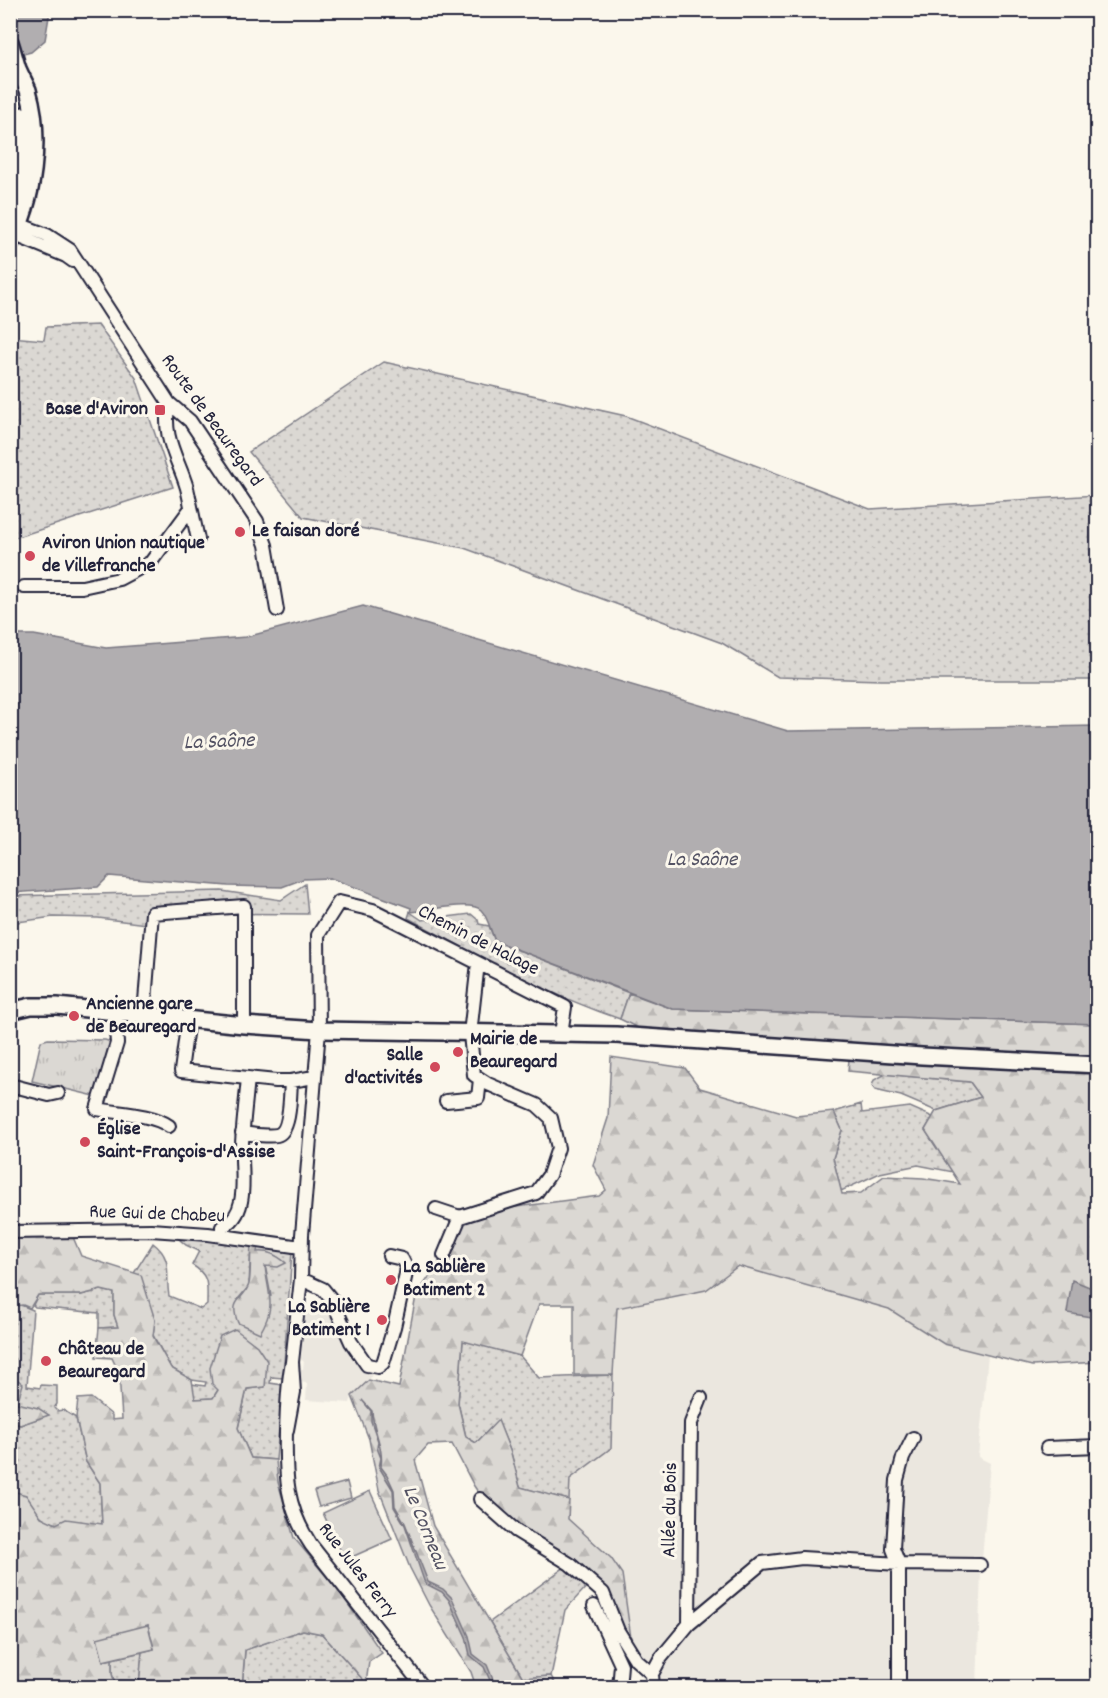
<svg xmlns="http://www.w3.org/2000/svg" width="1108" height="1698" viewBox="0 0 1108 1698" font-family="Dekko,sans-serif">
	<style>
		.built { fill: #ebe7df }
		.grass { fill: url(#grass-dots); stroke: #7e7d87; stroke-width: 1.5 }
		.forest { fill: url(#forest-firs); stroke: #7e7d87; stroke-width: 1.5 }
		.park { fill: url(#park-tufts); stroke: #7e7d87; stroke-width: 1.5 }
		.pitch { fill: #dbd8d3; stroke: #7e7d87; stroke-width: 1.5 }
		.water { fill: #b1aeb0; stroke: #787681; stroke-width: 1.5 }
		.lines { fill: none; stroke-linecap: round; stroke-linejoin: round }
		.minor-casing { stroke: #22223b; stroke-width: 16 }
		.major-casing { stroke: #22223b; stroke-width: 20 }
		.minor { stroke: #fbf7ec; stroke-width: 12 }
		.major { stroke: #fbf7ec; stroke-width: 15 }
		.poi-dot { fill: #d1495b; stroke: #fbf7ec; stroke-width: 2 }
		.labels { text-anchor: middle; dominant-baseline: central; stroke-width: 6; stroke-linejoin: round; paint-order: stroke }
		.poi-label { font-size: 20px; font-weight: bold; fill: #22223b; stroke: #fbf7ec; text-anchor: start }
		.street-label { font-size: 20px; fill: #22223b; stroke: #fbf7ec }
		.water-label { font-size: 21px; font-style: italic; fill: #545364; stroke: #fbf7ec }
	</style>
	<defs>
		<pattern id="grass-dots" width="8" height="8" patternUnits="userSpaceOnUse" patternTransform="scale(1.5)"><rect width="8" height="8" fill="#dbd8d3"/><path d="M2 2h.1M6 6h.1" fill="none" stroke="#bcb9b6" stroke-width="1.8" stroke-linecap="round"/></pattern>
		<pattern id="forest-firs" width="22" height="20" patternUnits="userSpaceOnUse" patternTransform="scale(1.5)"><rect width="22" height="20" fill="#dbd8d3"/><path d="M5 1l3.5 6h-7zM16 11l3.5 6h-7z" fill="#bcb9b6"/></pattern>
		<pattern id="park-tufts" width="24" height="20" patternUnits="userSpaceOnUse" patternTransform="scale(1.5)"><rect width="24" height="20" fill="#dbd8d3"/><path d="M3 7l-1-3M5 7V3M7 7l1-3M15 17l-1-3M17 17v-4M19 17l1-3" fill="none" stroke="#bcb9b6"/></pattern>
	</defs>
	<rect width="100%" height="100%" fill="#fbf7ec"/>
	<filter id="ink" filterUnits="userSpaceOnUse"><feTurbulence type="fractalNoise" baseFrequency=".0167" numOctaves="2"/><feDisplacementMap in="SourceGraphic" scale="12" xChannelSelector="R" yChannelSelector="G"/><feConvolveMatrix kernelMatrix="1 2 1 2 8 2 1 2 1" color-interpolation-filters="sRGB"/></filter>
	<g filter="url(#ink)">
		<!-- built -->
		<path class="built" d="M738,1266L889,1309L944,1344L988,1355L978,1457L990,1463L981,1571L977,1687H656L632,1645L622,1574L568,1519L570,1479L611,1448L617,1308L705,1290Z
			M304,1311L331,1313L360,1369L372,1375L369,1380L352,1396L350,1403L306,1400L307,1383L299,1382L300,1369H303L304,1362L301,1359Z"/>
		<!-- grass -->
		<path class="grass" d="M98,325L136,378L173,487L11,539V337L44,340L46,327Z
			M384,362L626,416L870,509L1097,495V680H881L778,677L722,643L464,548L303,517L249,452Z
			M305,884L308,914L152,913L146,924L98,918L53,917L11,923V896L222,891L281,900Z
			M410,912L422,920L471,914L478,920L479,924L489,926L495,941L629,993L620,1019C546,994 477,955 408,918Z
			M886,1074L970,1082L981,1097L936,1111L901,1096L875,1090L872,1086L874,1080Z
			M861,1104L862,1113L910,1107L933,1117L925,1130L953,1172L918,1165L880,1173L841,1191L833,1158L842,1130L834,1112Z
			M181,1237L251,1245L249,1286L238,1299L271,1296L265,1265L285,1262C276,1255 269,1251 257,1253L258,1246L292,1251L283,1378L271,1377L270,1383L283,1385L276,1460L251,1458L238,1428L247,1389L265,1387L218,1390L213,1398L194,1399L191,1384L205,1386L206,1382L192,1380L171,1368L153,1335L155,1320L134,1273L153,1243C174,1259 165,1274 169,1296L201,1309L207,1304C207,1285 210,1276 192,1265L199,1251L186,1245L180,1240Z
			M101,1290L114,1293V1315L118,1327L99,1328V1313L35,1307L33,1305L38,1295H81Z
			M11,1301L33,1310L27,1386L40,1388L41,1385L57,1386V1404L54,1408L57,1411L63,1410L76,1418L86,1462L100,1483L102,1524C85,1524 56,1529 42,1517C30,1508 33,1498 16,1492L11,1497L16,1457L11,1448V1422L20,1425L48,1415L16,1403L14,1377H11Z
			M463,1340L520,1356L539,1378L613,1375L611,1448L570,1479L569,1500L520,1487L511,1453L498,1421L476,1443L466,1437L458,1403Z
			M565,1567L591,1582L565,1610L551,1676L523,1678L490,1622Z
			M303,1630L322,1634L370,1687L242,1688L245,1650Z
			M142,1652L139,1687H116L112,1674V1659Z"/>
		<!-- forest -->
		<path class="forest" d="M629,993L673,1009L1097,1024V1362L1032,1366L944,1344L889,1309L738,1266L706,1290L617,1308L613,1375H574V1304H539L520,1356L463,1341L458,1403L466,1437L476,1443L498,1420L511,1453L520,1487L569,1500L568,1519L611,1558L622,1574L632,1645L608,1592L490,1510L474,1486L452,1444L428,1445L415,1460L433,1526L523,1678L551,1676L557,1687H476L471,1672L429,1605L410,1568L379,1490L369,1439L352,1396L369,1380L399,1387L416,1296L444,1255L464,1217L494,1210L599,1196L606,1190L593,1165L608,1118L611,1057L685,1068L700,1088L796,1116L834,1112L842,1130L833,1158L842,1194L861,1193L884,1176L923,1178L960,1184L925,1130L936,1111L981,1097L970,1082L848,1071L849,1059L846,1044L638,1028L620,1019Z
			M17,1237H73L81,1256L141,1275L155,1320L153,1336L171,1368L192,1380L195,1399L213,1398L218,1390L212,1384L210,1368L220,1336L235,1329L257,1346L267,1361L265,1387L247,1389L238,1428L251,1458L276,1460L278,1482L294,1538L341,1594L382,1653L369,1662L366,1683L322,1634L303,1630L245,1650L242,1687H139L142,1652L154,1649L148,1625L103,1661L112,1659V1674L116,1687H11V1497L16,1492L26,1495L41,1517L56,1524L66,1519L102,1524L100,1483L86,1462L76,1418L78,1399L91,1398L112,1415V1420L122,1419L119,1373L112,1358L96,1357L99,1328L118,1327L114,1315V1293L101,1290L81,1295H38L30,1308L23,1305L13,1306V1302L10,1301V1238Z
			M251,1245L258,1246L257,1252C269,1251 276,1255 286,1263L278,1267L265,1266C268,1295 277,1305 260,1333L238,1323C228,1298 244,1301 249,1284C251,1274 250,1257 251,1245Z
			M10,1377H14L23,1384L17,1403L38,1408L49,1415L20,1425L11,1422Z"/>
		<!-- park -->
		<path class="park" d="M48,1039L105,1040L111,1042L95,1096L32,1081L41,1041Z"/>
		<!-- pitch -->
		<path class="pitch" d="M347,1482L351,1498L319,1507L314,1491Z
			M370,1491L392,1539L345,1560L323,1513Z
			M148,1625L154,1649L103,1661L97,1638Z"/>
		<!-- water -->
		<path class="water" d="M11,11H50L45,40L31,52L11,57Z
			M363,606L788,731L1097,726V1024L673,1009L495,941C491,932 488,917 481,910C471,900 424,911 410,912L411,908L330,878L303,879L282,887L228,886L109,876L98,887L11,893V635H34L106,648L246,637Z
			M1072,1280L1097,1290V1318L1067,1313Z
			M362,1400L372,1411C373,1431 384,1447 381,1467L387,1475L394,1490L395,1506L405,1523L428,1582L443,1589L452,1598L469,1636L473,1654L487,1665L496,1687H493L484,1667L470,1655L466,1637L449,1600L442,1592L426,1584L424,1581L405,1525L394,1507L393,1490L379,1467L381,1458L377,1448L378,1441L371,1421V1411Z"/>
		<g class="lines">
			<!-- minor casing -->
			<g class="minor-casing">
				<path id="minor" d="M21,225L47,235L70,250L169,403L190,421L257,521L266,545L277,610
					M15,235L66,256L73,261
					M169,403C161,436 178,458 187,488C191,505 194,522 198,539
					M24,587H82L119,579L151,562L191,508
					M117,1012L116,1031L117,1043L97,1109C117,1113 153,1114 169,1126
					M144,1014L152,913L244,906V1025
					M188,1019L181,1071L276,1081H291L314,1077
					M10,1085L49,1095L58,1093
					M446,1101L478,1098L480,1079
					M242,1133C253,1134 267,1137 277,1135C291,1132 290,1093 291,1081
					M436,1209L460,1217
					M222,1227C252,1214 240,1169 242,1144C243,1122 246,1100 248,1078
					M10,1232L151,1230L208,1234L301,1247
					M444,1255L460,1217L536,1193L549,1175L558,1148L551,1118L537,1105L488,1084L474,1075L470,1034L478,963
					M301,1279L323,1289L332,1300L351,1342L367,1365L378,1367L383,1363L394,1327L407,1269L402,1259L389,1256
					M292,1362L301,1279L302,1235L319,1030L318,935L339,902L373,910L393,920L565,1007L561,1034
					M287,1430L294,1392L292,1362C287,1386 287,1408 286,1432C285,1476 286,1507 311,1545L424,1688
					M1047,1448L1098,1446
					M480,1499L516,1531L570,1564L603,1593L618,1631L636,1660L652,1674
					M594,1606L621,1665L619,1688
					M689,1624L691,1423L701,1398
					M653,1688L652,1674L660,1659L689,1624L762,1563L802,1558L899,1564L980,1565
					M899,1688V1564L893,1549L897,1480L903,1458L913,1438"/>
			</g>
			<!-- major casing -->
			<g class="major-casing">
				<path id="major" d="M10,42C13,51 15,60 18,69C21,76 25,83 28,90C42,138 34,201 10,244
					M10,212C24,181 23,149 23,115
					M10,1011L31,1006H57L244,1025L319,1030L616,1035L922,1056L1098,1065"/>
			</g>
			<!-- minor -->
			<use href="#minor" class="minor"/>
			<!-- major -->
			<use href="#major" class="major"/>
		</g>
	</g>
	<!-- markers -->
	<g class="poi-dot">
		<rect x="154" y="404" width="12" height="12" rx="3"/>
		<circle cx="240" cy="532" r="6"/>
		<circle cx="30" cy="556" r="6"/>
		<circle cx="74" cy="1016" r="6"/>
		<circle cx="458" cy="1052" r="6"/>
		<circle cx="435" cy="1067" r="6"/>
		<circle cx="85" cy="1142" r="6"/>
		<circle cx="391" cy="1280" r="6"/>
		<circle cx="382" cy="1320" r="6"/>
		<circle cx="46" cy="1361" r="6"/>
	</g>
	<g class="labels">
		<!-- poi labels -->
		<g class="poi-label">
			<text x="148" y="410" text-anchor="end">Base d'Aviron</text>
			<text x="252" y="532">Le faisan doré</text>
			<text x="42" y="544">Aviron Union nautique<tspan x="42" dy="23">de Villefranche</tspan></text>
			<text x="86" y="1005">Ancienne gare<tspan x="86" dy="23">de Beauregard</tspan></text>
			<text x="470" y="1040">Mairie de<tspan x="470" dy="23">Beauregard</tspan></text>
			<text x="423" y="1056" text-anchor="end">Salle<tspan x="423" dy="23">d'activités</tspan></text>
			<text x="97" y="1130">Église<tspan x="97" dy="23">Saint-François-d'Assise</tspan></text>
			<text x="403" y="1268">La Sablière<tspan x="403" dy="23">Batiment 2</tspan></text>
			<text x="370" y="1308" text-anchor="end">La Sablière<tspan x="370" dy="23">Batiment 1</tspan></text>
			<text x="58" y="1350">Château de<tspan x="58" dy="23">Beauregard</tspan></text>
		</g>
		<!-- street labels -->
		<g class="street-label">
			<text transform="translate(211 421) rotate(54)">Route de Beauregard</text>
			<text transform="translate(478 941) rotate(27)">Chemin de Halage</text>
			<text transform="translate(157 1215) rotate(2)">Rue Gui de Chabeu</text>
			<text transform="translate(671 1510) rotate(-89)">Allée du Bois</text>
			<text transform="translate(357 1571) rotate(52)">Rue Jules Ferry</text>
		</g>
		<!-- water labels -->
		<g class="water-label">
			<text transform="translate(219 743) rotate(-2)">La Saône</text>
			<text x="702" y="861">La Saône</text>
			<text transform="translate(424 1528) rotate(68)">Le Corneau</text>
		</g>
	</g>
	<!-- margin -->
	<rect width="1108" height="1698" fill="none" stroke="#fbf7ec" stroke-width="36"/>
	<rect x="18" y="18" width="1072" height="1662" fill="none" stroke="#22223b" stroke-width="2" filter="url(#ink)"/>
</svg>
